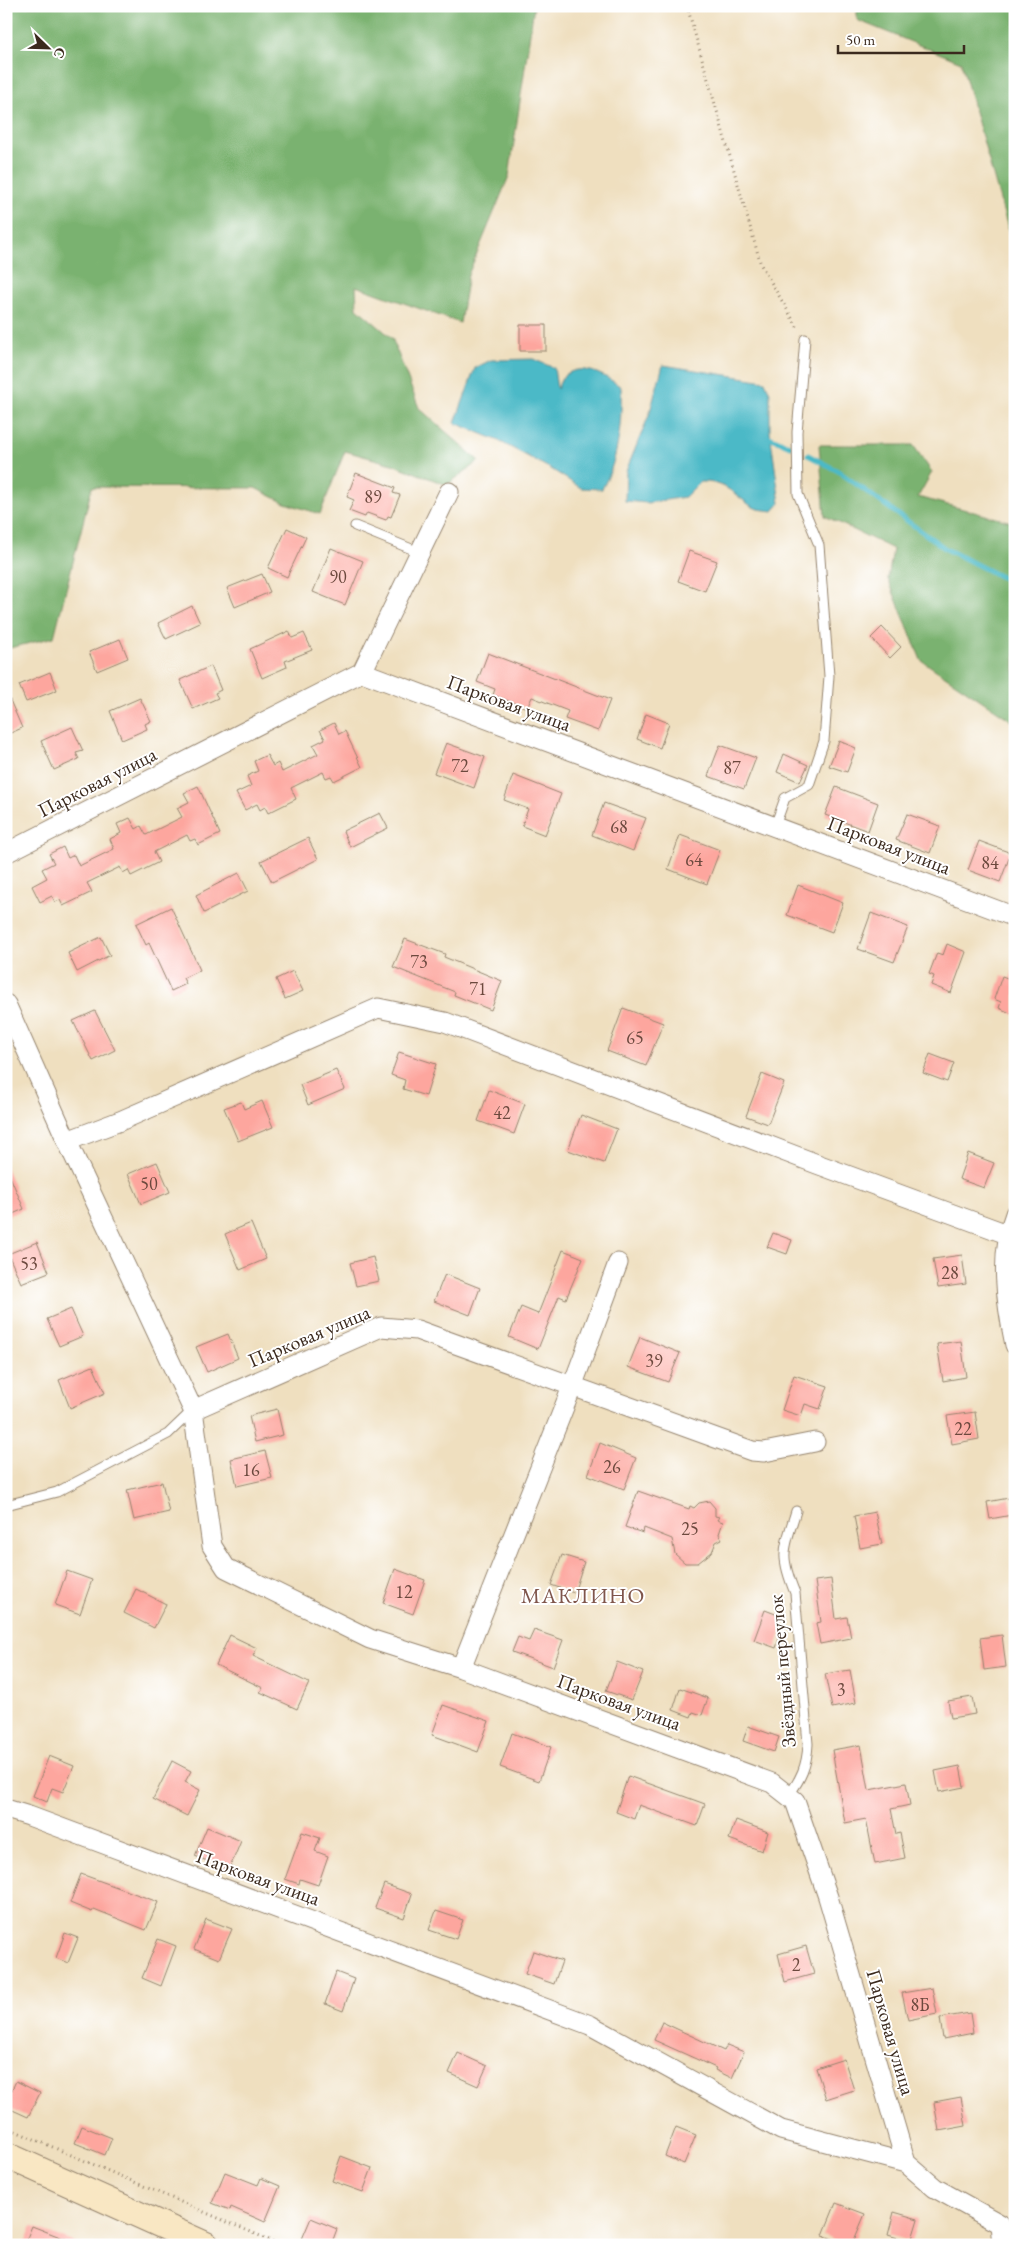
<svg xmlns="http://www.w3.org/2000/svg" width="1021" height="2251" viewBox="0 0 1021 2251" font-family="'EB Garamond',serif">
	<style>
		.forest { fill: #7ab26f; stroke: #5a6e46 }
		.water { fill: #4cb9c7; stroke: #447272 }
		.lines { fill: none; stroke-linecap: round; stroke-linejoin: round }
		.stream { stroke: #4cb9c7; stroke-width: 5 }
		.building { fill: #fda69e }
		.lane-casing { stroke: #95846e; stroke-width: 11 }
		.street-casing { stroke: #95846e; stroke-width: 21 }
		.secondary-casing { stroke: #95846e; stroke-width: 28 }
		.path { stroke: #95846e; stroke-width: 3; stroke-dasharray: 1 4; stroke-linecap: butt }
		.lane { stroke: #fff; stroke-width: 9 }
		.street { stroke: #fff; stroke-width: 19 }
		.secondary { stroke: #f9e7c3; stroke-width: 26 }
		.labels { text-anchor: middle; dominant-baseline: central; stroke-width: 4; stroke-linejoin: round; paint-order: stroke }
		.number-label { font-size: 18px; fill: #6c493e }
		.street-label { font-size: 20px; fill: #3b2a1e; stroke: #fff }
		.quarter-label { font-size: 22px; letter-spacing: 1px; fill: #7f554b; stroke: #fff }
	</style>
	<rect width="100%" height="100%" fill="#fff"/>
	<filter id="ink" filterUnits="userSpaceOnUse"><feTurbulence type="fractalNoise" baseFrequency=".02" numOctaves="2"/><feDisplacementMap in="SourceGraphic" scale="10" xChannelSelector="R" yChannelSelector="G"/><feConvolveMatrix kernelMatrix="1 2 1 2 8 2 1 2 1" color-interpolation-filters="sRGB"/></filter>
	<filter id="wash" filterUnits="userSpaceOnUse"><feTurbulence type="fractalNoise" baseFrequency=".0096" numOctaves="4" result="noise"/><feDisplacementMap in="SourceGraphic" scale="20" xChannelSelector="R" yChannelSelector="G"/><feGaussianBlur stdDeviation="1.12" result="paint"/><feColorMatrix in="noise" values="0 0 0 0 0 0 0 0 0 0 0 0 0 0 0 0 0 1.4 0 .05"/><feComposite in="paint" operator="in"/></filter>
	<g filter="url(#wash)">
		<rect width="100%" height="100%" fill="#efdfbf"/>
		<!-- forest -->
		<path class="forest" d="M6,6H534L509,176L468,275L460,323L356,286L357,308L392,338L419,408L479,461L447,485L392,464L345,451L320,514L285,503L255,488L92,487L54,637L6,649Z
			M857,6H1015V253L961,62L857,20Z
			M819,445H913L932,472L918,497L1015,523V723L921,660L888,579L893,549L825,516Z"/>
		<!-- water -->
		<path class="water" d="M533,359L554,368L557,389C559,385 561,378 565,375C583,362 606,376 621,387C622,421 619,459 602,489L581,488L551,469L497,440L455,423L475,368L491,360Z
			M663,365L765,381L770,393V432L780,503L773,511C767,510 758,510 753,507C734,495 726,481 700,482L685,497L647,503L625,501L626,471L649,415Z"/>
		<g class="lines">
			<!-- stream -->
			<path class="stream" d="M767,436L790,446
				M808,455L838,471L946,549L1015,584"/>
		</g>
		<g id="blocks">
			<!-- building -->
			<path class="building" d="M520,325H546V351H520Z
				M356,473L395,488L393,493L400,495L391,517L388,516L386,520L367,513L365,517L349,511L354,500L347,497Z
				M287,528L306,537L287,577L268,568Z
				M331,548L363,561L345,605L313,592Z
				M689,551L717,561L705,591L678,581Z
				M262,574L270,592L235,607L227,588Z
				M192,606L200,623L166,639L158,623Z
				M882,627L901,647L890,658L871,638Z
				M289,631L292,638L304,633L312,650L285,661L287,667L262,678L250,649Z
				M120,639L128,658L97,671L89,652Z
				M488,653L610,700L598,731L565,719L568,711L532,697L527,708L493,695L495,689L477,682Z
				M211,666L221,690L215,693L218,698L193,709L180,680Z
				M50,672L57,690L26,702L19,685Z
				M6,691L22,728L6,735Z
				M140,698L151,721L145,724L147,729L122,740L110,711Z
				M646,714L669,723L660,748L637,739Z
				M334,723L339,734L345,731L362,767L334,781L331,776L326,778L323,772L291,788L296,799L268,813L265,807L260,810L257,804L245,810L236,793L251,786L247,776L258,771L254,761L267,755L273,766L278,763L282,772L318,754L313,745L325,739L320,730Z
				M72,727L83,751L76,753L79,759L54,770L41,741Z
				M839,741L856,748L847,772L829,766Z
				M446,743L485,757L474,788L434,773Z
				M720,745L756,758L744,789L708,776Z
				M784,754L808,765L800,782L777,772Z
				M513,775L561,794L545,835L522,826L528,809L504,800Z
				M198,786L220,834L198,845L195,839L190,841L187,835L154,852L159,862L131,876L128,870L123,873L120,867L87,883L92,892L63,906L60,900L55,902L52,896L40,902L32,886L47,878L42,869L54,863L49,854L63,847L68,858L74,855L79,866L114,849L110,839L121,833L117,824L130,818L136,829L141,826L146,835L182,817L177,808L189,802L184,793Z
				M836,787L878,803L868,831L825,815Z
				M604,803L646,818L633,851L592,835Z
				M380,813L388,828L350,847L343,831Z
				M907,814L940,826L930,853L896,840Z
				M680,835L720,850L707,884L668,869Z
				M308,838L318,859L272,882L261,861Z
				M979,841L1011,853L1000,882L968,870Z
				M239,873L248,891L204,913L196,895Z
				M798,885L843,903L832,932L787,915Z
				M171,907L200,970L183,978L186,984L171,991L149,943L146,945L136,924Z
				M871,913L908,927L894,962L858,949Z
				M101,937L110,955L77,972L68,953Z
				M405,939L445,954L444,957L502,981L491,1010L454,995L455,992L393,967Z
				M947,944L966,952L951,993L931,985L934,976L929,974L937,953L943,955Z
				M1014,969L1015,970V1015L999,1008L1001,1002L994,999L1002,976L1010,979Z
				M293,971L303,991L285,999L276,979Z
				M623,1008L663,1023L646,1066L607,1051Z
				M95,1011L115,1050L93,1061L73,1021Z
				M399,1052L436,1064L426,1096L403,1089L405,1080L391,1075Z
				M930,1054L954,1063L947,1082L923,1073Z
				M336,1070L345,1089L308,1105L300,1085Z
				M762,1074L784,1083L768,1124L746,1116Z
				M489,1090L525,1104L514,1134L478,1121Z
				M262,1101L273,1127L238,1141L224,1108L241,1102L244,1109Z
				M581,1115L617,1129L604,1163L568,1150Z
				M968,1153L994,1163L984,1188L959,1179Z
				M157,1162L170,1192L141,1204L128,1174Z
				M6,1167L24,1209L6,1217Z
				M251,1223L266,1259L240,1270L225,1234Z
				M773,1233L792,1240L787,1254L767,1247Z
				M37,1242L49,1272L21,1283L8,1254Z
				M563,1250L583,1258L566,1299L559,1296L538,1349L509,1337L521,1307L538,1314Z
				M962,1255L966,1284L938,1288L933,1259Z
				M373,1257L379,1281L356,1286L350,1263Z
				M445,1274L480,1288L470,1315L434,1301Z
				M71,1309L83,1336L59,1346L47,1319Z
				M228,1334L238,1358L207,1372L196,1347Z
				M640,1337L680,1353L668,1382L628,1367Z
				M961,1341L966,1377L943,1381L937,1344Z
				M93,1366L105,1393L70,1408L59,1380Z
				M794,1375L828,1386L820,1409L805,1404L801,1416L782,1410Z
				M277,1409L283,1435L255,1442L249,1416Z
				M975,1412L979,1439L952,1444L947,1416Z
				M600,1443L636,1458L624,1489L588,1475Z
				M265,1451L272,1478L237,1486L231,1459Z
				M162,1482L169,1512L134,1520L127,1490Z
				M638,1491L689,1509L690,1506L694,1508L699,1503L709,1501L715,1508V1516L719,1517L717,1520L723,1522L719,1534L722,1539L716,1542L712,1552L698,1563H685L675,1554L672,1539L644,1528L643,1533L625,1527Z
				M1009,1498L1012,1515L990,1519L987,1502Z
				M875,1512L882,1544L860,1548L854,1516Z
				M562,1555L584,1562L574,1593L551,1585Z
				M395,1569L425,1580L413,1614L383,1603Z
				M67,1571L92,1580L80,1614L55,1605Z
				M831,1579L836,1619L847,1617L851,1638L820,1644L816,1623L821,1622L815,1581Z
				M136,1589L166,1604L154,1628L124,1613Z
				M765,1610L786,1618L776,1648L754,1640Z
				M534,1630L563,1640L553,1667L512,1652L518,1637L529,1641Z
				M230,1635L257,1648L253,1656L309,1683L297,1709L260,1692L263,1688L216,1665Z
				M1002,1635L1006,1667L984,1670L980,1638Z
				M617,1662L643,1672L632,1700L606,1691Z
				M850,1670L856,1703L832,1708L825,1674Z
				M680,1688L708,1698L702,1715L693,1712L691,1717L673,1710Z
				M972,1697L975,1714L951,1718L948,1701Z
				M443,1705L489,1721L478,1752L432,1735Z
				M748,1726L779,1737L774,1752L743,1741Z
				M512,1733L551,1747L539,1781L500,1767Z
				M861,1745L869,1790L906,1783L910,1805L891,1809L896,1834L900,1833L905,1858L875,1864L866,1819L845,1823L832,1750Z
				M49,1756L74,1766L63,1792L52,1788L47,1802L33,1796Z
				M172,1761L191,1771L185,1782L200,1790L187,1816L153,1799Z
				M960,1766L964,1787L939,1792L935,1771Z
				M628,1776L705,1804L697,1826L639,1805L634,1819L616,1812Z
				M736,1820L768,1832L762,1851L729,1839Z
				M207,1827L241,1841L229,1870L195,1856Z
				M302,1832L320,1838L315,1851L328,1856L318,1885L300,1879L299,1884L285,1879Z
				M81,1874L158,1902L146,1930L94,1909L92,1912L70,1903Z
				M384,1884L412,1894L404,1918L375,1908Z
				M436,1911L463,1920L456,1939L429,1930Z
				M206,1919L232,1929L219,1959L194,1949Z
				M65,1933L78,1938L68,1963L56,1958Z
				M158,1939L176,1946L161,1986L142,1978Z
				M806,1946L814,1974L785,1982L778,1954Z
				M533,1951L562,1961L554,1984L525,1974Z
				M336,1972L354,1979L343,2011L325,2004Z
				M932,1988L937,2014L908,2020L902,1993Z
				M970,2013L973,2033L943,2039L940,2018Z
				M662,2022L724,2051L727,2045L744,2052L732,2078L715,2070L716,2068L654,2040Z
				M458,2053L487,2066L478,2086L449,2073Z
				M844,2059L854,2090L826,2099L816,2068Z
				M16,2081L40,2093L28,2117L6,2107V2102Z
				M961,2097L966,2126L939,2131L934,2102Z
				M82,2126L112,2138L105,2155L75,2143Z
				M676,2127L696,2135L684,2164L665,2156Z
				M341,2156L372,2168L363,2192L332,2181Z
				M225,2172L258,2185L261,2178L280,2186L265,2222L231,2207L230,2210L212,2203Z
				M836,2203L865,2214L852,2245H847L823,2235Z
				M894,2212L918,2219L911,2242L888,2235Z
				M311,2218L337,2229L331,2245H317L302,2239Z
				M32,2226L78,2244V2245H24Z"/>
		</g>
	</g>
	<g filter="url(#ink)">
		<use href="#blocks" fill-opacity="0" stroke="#95846e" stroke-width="1"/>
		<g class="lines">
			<!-- lane casing -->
			<g class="lane-casing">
				<path id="lane" d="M355,526L419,552
					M775,826L785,798L809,785L824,741L829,676L819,545L798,494L797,432L805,339
					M6,1505L57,1492L168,1434L193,1410
					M788,1796C801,1779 807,1766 808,1744L795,1593C779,1554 784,1550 796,1511"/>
			</g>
			<!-- street casing -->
			<g class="street-casing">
				<path id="street" d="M362,672L449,492
					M6,853L362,672L1015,917
					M6,1004L67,1141L193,1410L212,1546L226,1568L370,1639L461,1668L772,1783L795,1801L828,1897L906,2163
					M67,1141L120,1121L378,1008L445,1022L817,1164L1007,1234
					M1015,1214C999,1254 1006,1303 1015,1345
					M193,1410L381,1327L417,1330L752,1451L764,1452L815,1442
					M461,1668L572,1387L618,1263
					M6,1809L29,1816L590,2025L781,2130L906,2163L935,2188L1000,2224L1002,2245"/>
			</g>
			<!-- secondary casing -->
			<g class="secondary-casing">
				<path id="secondary" d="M6,2155L206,2245"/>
			</g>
			<!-- path -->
			<path class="path" d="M687,6L761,265L799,330
				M6,2127L281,2245"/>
			<!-- lane -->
			<use href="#lane" class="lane"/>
			<!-- street -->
			<use href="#street" class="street"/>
			<!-- secondary -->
			<use href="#secondary" class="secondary"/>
		</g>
	</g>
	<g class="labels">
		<!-- number labels -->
		<g class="number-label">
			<text x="373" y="496">89</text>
			<text x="338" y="576">90</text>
			<text x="460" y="765">72</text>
			<text x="732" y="767">87</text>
			<text x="619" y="826">68</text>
			<text x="694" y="859">64</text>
			<text x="990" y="862">84</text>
			<text x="419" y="961">73</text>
			<text x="478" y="988">71</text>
			<text x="635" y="1037">65</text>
			<text x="502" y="1112">42</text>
			<text x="149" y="1183">50</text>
			<text x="29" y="1263">53</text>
			<text x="950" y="1272">28</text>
			<text x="654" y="1360">39</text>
			<text x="963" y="1428">22</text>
			<text x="612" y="1466">26</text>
			<text x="251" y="1469">16</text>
			<text x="690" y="1528">25</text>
			<text x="404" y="1591">12</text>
			<text x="841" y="1689">3</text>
			<text x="796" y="1964">2</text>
			<text x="920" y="2004">8Б</text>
		</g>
		<!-- street labels -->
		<g class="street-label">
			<text transform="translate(509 703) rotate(20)">Парковая улица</text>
			<text transform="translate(97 782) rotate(-27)">Парковая улица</text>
			<text transform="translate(889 845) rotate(21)">Парковая улица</text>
			<text transform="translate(309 1336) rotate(-23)">Парковая улица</text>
			<text transform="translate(782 1671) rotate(-95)">Звёздный переулок</text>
			<text transform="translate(619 1702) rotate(20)">Парковая улица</text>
			<text transform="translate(258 1877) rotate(20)">Парковая улица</text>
			<text transform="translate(891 2032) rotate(74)">Парковая улица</text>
		</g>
		<!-- quarter labels -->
		<g class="quarter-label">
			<text x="583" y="1595">МАКЛИНО</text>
		</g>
	</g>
	<!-- margin -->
	<rect width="1021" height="2251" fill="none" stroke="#fff" stroke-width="25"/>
	<!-- north arrow -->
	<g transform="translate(48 48) rotate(113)" stroke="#ffffff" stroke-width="4" paint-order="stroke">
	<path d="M0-4L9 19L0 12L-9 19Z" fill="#3b2a1e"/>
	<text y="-8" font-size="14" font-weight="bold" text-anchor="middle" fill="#3b2a1e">С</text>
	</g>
	<!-- scale -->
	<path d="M838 45v8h126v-8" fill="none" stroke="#3b2a1e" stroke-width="2.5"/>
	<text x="846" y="45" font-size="15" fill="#3b2a1e" stroke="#ffffff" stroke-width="4" paint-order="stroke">50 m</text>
</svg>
